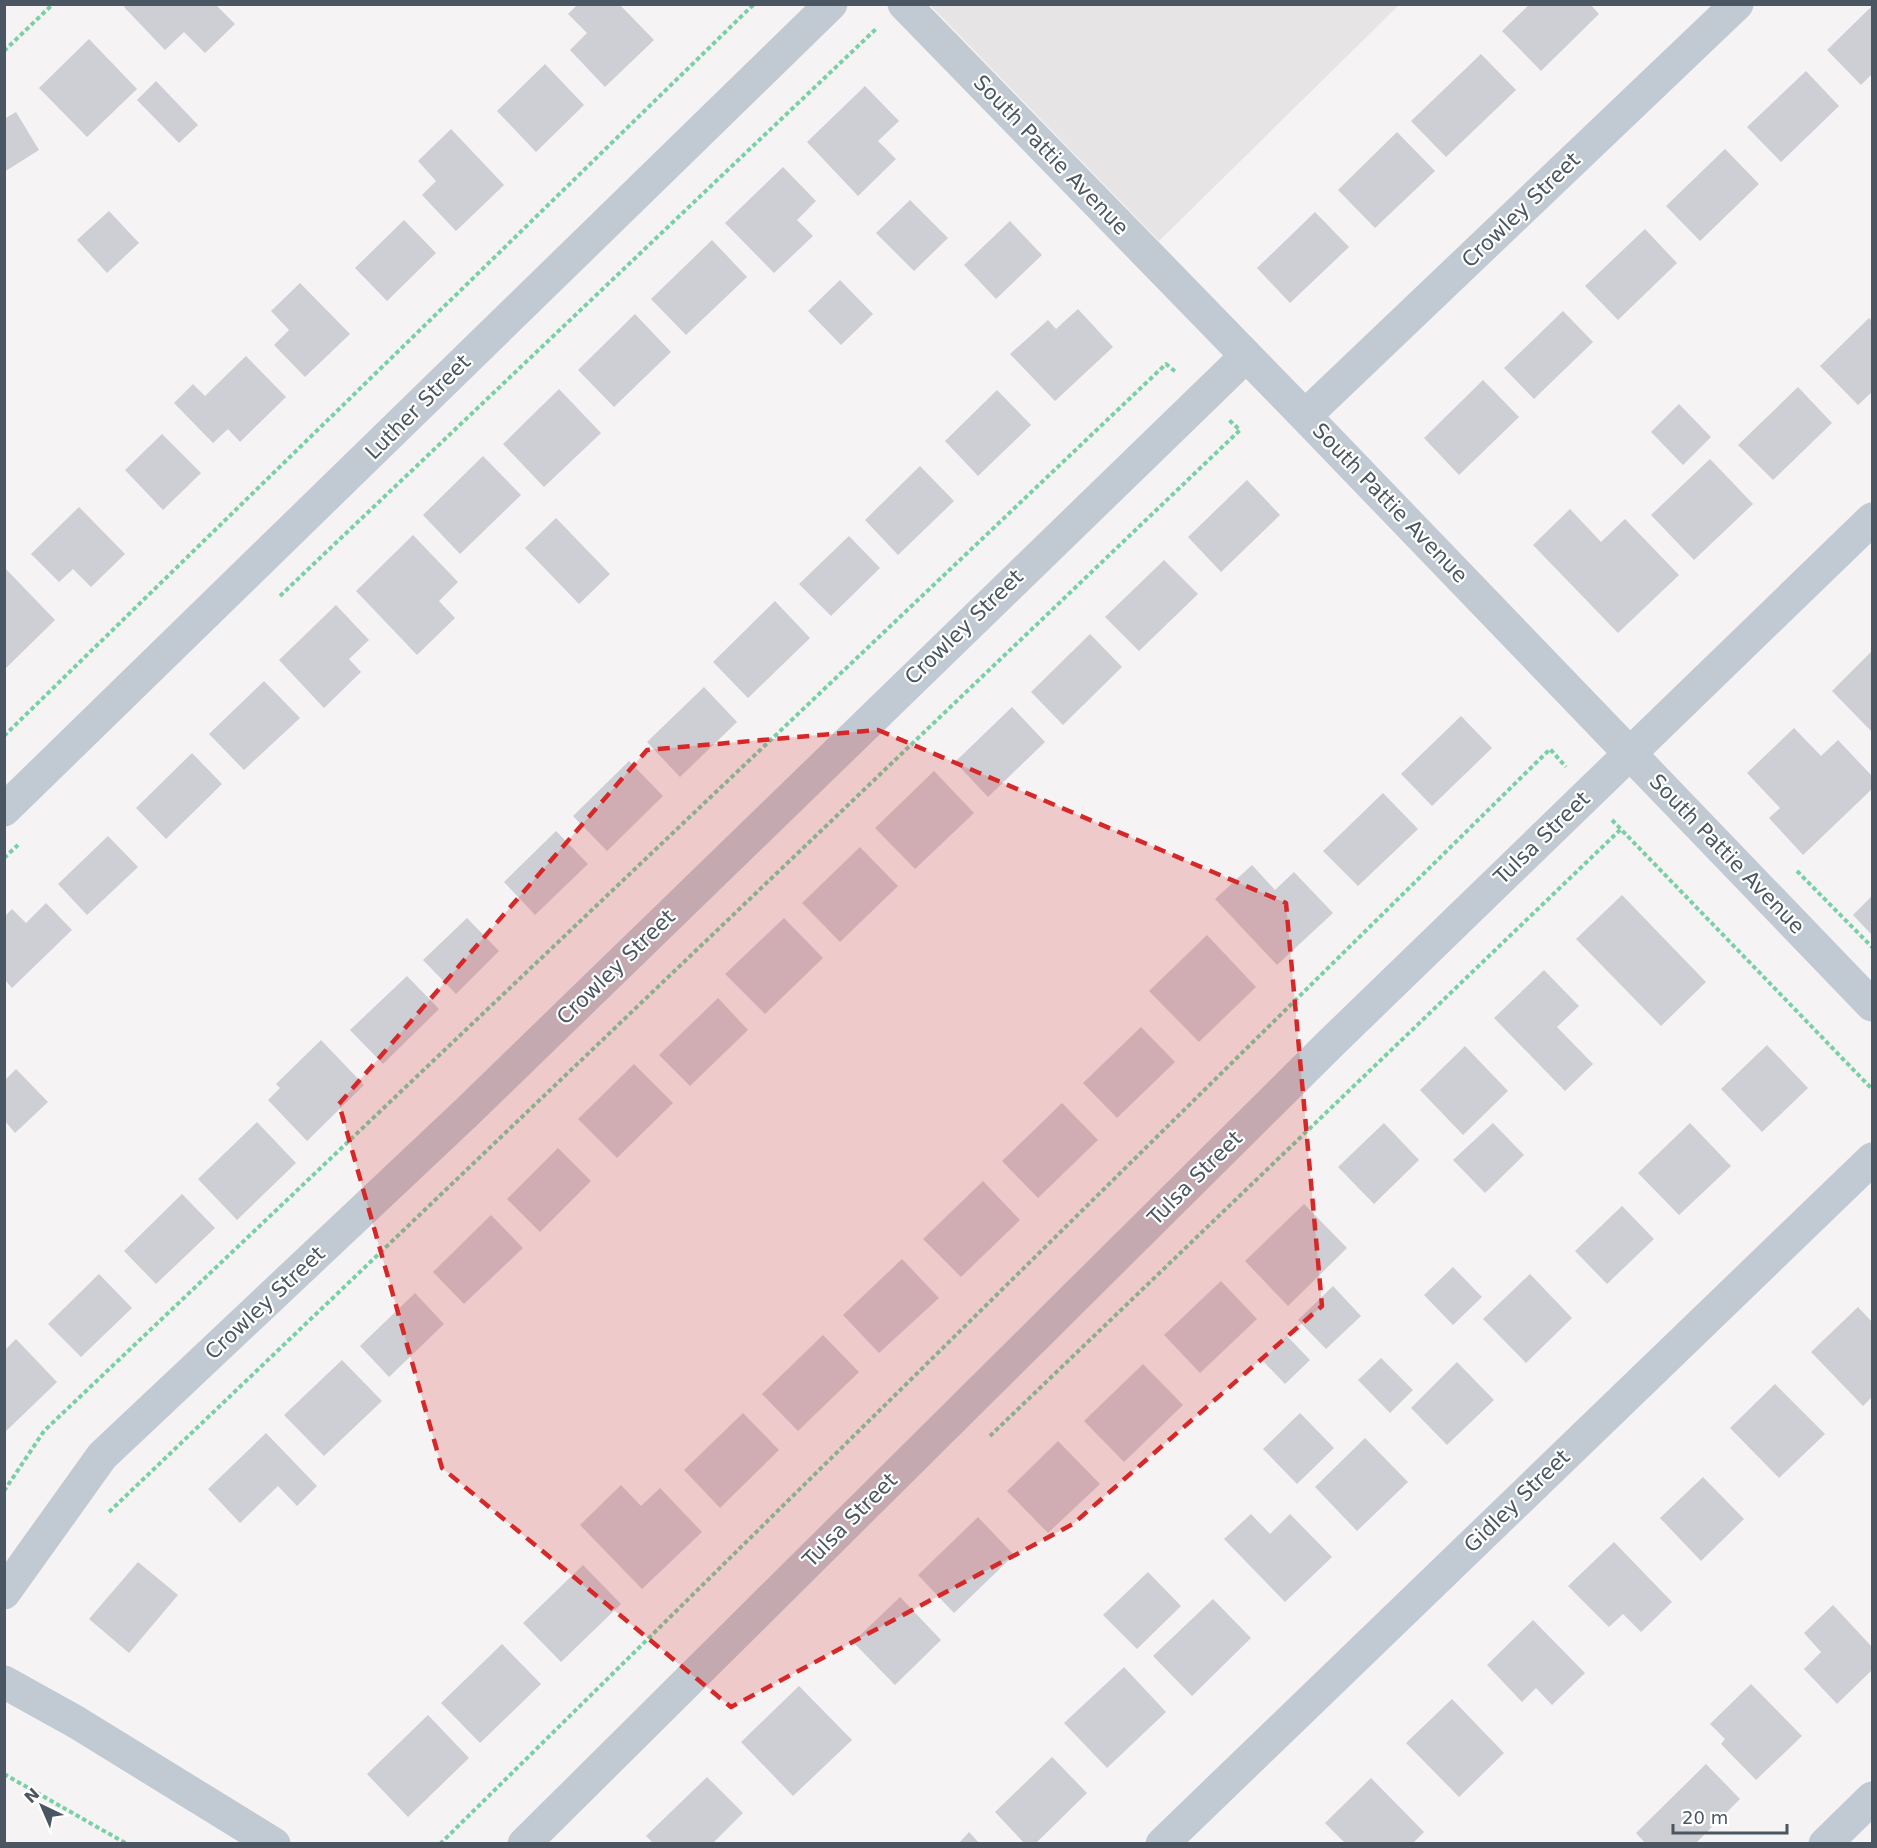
<svg xmlns="http://www.w3.org/2000/svg" width="1877" height="1848" viewBox="0 0 1877 1848" font-family="'DejaVu Sans',sans-serif">
	<style>
		.education { fill: #e6e4e5 }
		.building { fill: #cdcfd5 }
		.lines { fill: none; stroke-linecap: round; stroke-linejoin: round }
		.path { stroke: #7ad0a6; stroke-width: 4; stroke-dasharray: 4.5 3; stroke-linecap: butt }
		.street { stroke: #c1cad2; stroke-width: 33 }
		.marked { fill: #d62828; fill-opacity: 0.2; stroke: #d62828; stroke-width: 4.5; stroke-dasharray: 12 8; stroke-linejoin: round }
		.labels { text-anchor: middle; dominant-baseline: central; stroke-width: 4.5; stroke-linejoin: round; paint-order: stroke }
		.street-label { font-size: 21px; fill: #4a5661; stroke: #fff }
	</style>
	<rect width="100%" height="100%" fill="#f5f3f3"/>
	<!-- education -->
	<path class="education" d="M930,5H1399L1159,241Z"/>
	<!-- building -->
	<path class="building" d="M127,4H215L235,24L205,53L184,32L165,50L124,7Z
		M578,4H619L654,40L605,87L570,50L587,33L568,14Z
		M1530,4H1590L1599,14L1541,71L1502,31Z
		M1872,6V74L1861,85L1827,50Z
		M89,39L137,89L87,137L39,88Z
		M1481,54L1516,90L1446,157L1411,121Z
		M545,64L584,105L536,152L497,111Z
		M1806,71L1839,106L1781,162L1747,127Z
		M156,81L198,125L179,143L137,100Z
		M865,86L899,121L878,141L896,159L858,196L807,142Z
		M16,112L39,150L4,172V119Z
		M451,129L504,185L456,231L422,195L436,181L418,161Z
		M1397,132L1435,171L1375,228L1338,190Z
		M1725,149L1759,184L1700,241L1666,206Z
		M783,167L816,201L797,220L813,236L774,273L725,223Z
		M910,200L948,238L914,271L876,233Z
		M109,211L139,243L107,273L77,240Z
		M1315,212L1349,247L1290,303L1257,268Z
		M404,220L436,253L387,301L355,268Z
		M1010,221L1042,255L996,299L964,265Z
		M1645,229L1677,263L1618,320L1585,286Z
		M712,240L747,277L686,335L651,299Z
		M840,280L873,314L841,345L808,311Z
		M300,283L350,334L305,377L274,345L289,330L271,311Z
		M1078,309L1113,347L1055,401L1010,354L1048,320L1056,329Z
		M1563,311L1593,342L1534,399L1504,368Z
		M635,314L671,352L614,407L578,370Z
		M1869,318L1872,321V392L1858,405L1820,366Z
		M246,356L286,397L240,442L228,429L213,443L174,403L193,384L205,396Z
		M1483,380L1519,417L1459,475L1424,438Z
		M1798,387L1832,423L1773,480L1738,445Z
		M559,389L601,433L544,487L503,444Z
		M997,390L1031,425L978,476L945,441Z
		M1679,404L1711,437L1683,465L1651,432Z
		M162,434L201,473L163,510L125,470Z
		M483,456L521,495L460,554L423,515Z
		M1710,459L1753,504L1694,560L1651,515Z
		M920,466L954,501L898,555L865,520Z
		M1247,480L1280,515L1221,572L1188,537Z
		M79,507L125,554L91,587L73,569L59,582L31,554Z
		M1570,509L1601,542L1625,519L1679,575L1618,633L1533,545Z
		M556,518L610,574L579,604L525,548Z
		M413,535L458,582L439,601L455,618L417,655L356,591Z
		M849,536L880,568L831,616L799,584Z
		M1164,560L1198,594L1139,651L1105,617Z
		M4,567L55,620L6,668L4,666Z
		M775,601L810,638L748,698L713,662Z
		M336,605L369,640L349,659L361,672L324,708L279,660Z
		M1090,634L1122,667L1063,725L1031,692Z
		M1872,651V732L1832,691Z
		M264,681L300,718L244,770L209,734Z
		M704,687L737,722L680,777L647,742Z
		M1012,707L1045,742L988,797L955,762Z
		M1461,716L1492,748L1432,806L1401,774Z
		M1794,728L1821,756L1838,740L1872,776V789L1803,855L1769,818L1780,808L1747,773Z
		M192,753L222,784L166,839L136,808Z
		M629,761L663,796L607,851L573,816Z
		M934,771L974,813L915,869L875,828Z
		M1383,793L1418,829L1358,886L1323,851Z
		M556,831L588,864L535,915L504,882Z
		M108,836L138,867L87,915L58,884Z
		M860,847L898,886L840,942L802,903Z
		M1252,865L1275,890L1294,872L1333,913L1277,965L1215,899Z
		M1622,895L1706,982L1661,1026L1576,939Z
		M1872,896V935L1853,915Z
		M46,903L72,930L12,988L4,979V917L12,909L26,923Z
		M467,918L499,951L456,994L423,960Z
		M784,918L823,958L765,1014L725,974Z
		M1207,935L1256,987L1199,1042L1149,991Z
		M1544,970L1579,1006L1557,1027L1593,1064L1565,1091L1494,1018Z
		M407,976L439,1009L383,1064L350,1030Z
		M718,998L748,1030L690,1086L659,1055Z
		M1141,1027L1175,1062L1117,1118L1083,1083Z
		M321,1040L364,1085L307,1141L268,1100L280,1088L276,1084Z
		M1767,1045L1808,1088L1762,1132L1721,1089Z
		M1465,1046L1508,1091L1463,1135L1420,1090Z
		M634,1064L673,1103L617,1158L578,1119Z
		M16,1069L48,1102L15,1133L5,1121V1080Z
		M1062,1103L1098,1140L1038,1198L1002,1161Z
		M257,1122L296,1163L237,1220L198,1179Z
		M1384,1123L1419,1160L1374,1204L1338,1167Z
		M1493,1123L1524,1155L1485,1193L1453,1160Z
		M1690,1123L1731,1166L1679,1215L1638,1173Z
		M558,1148L591,1181L540,1232L507,1199Z
		M983,1181L1020,1220L961,1277L923,1239Z
		M182,1194L215,1228L156,1284L124,1251Z
		M1304,1204L1347,1248L1288,1306L1245,1261Z
		M1622,1206L1654,1239L1607,1284L1575,1251Z
		M491,1215L523,1248L464,1304L433,1272Z
		M902,1259L939,1298L879,1353L843,1315Z
		M1453,1267L1482,1297L1453,1325L1424,1295Z
		M99,1274L132,1308L81,1357L48,1324Z
		M1530,1274L1572,1318L1526,1363L1483,1319Z
		M1221,1281L1257,1319L1200,1373L1164,1335Z
		M1333,1286L1361,1316L1326,1349L1298,1320Z
		M415,1293L444,1324L389,1377L360,1346Z
		M1858,1307L1872,1322V1397L1863,1406L1811,1352Z
		M823,1335L859,1372L798,1431L762,1394Z
		M1287,1336L1310,1360L1285,1384L1262,1360Z
		M16,1339L57,1382L4,1433V1351Z
		M1381,1358L1413,1390L1390,1413L1358,1380Z
		M342,1360L382,1401L324,1456L284,1415Z
		M1457,1362L1494,1400L1447,1445L1411,1408Z
		M1143,1364L1183,1405L1124,1462L1084,1421Z
		M1775,1384L1825,1434L1779,1478L1730,1428Z
		M743,1413L779,1450L720,1508L684,1470Z
		M1300,1413L1334,1448L1297,1484L1263,1449Z
		M266,1433L317,1486L297,1506L278,1486L240,1523L208,1489Z
		M1365,1438L1408,1482L1357,1531L1315,1487Z
		M1058,1441L1100,1484L1048,1533L1007,1491Z
		M1703,1477L1744,1519L1701,1561L1660,1518Z
		M621,1485L641,1506L660,1488L702,1532L642,1589L580,1525Z
		M1251,1514L1270,1534L1290,1514L1332,1557L1285,1602L1224,1539Z
		M978,1517L1014,1555L954,1613L918,1575Z
		M1614,1542L1672,1602L1641,1632L1623,1614L1609,1627L1568,1586Z
		M138,1562L178,1595L129,1653L89,1619Z
		M583,1565L621,1604L561,1662L523,1623Z
		M1148,1572L1181,1606L1137,1649L1103,1615Z
		M900,1597L941,1640L895,1685L853,1642Z
		M1213,1599L1251,1638L1192,1696L1153,1656Z
		M1833,1605L1872,1647V1670L1837,1704L1804,1669L1821,1652L1804,1633Z
		M1533,1620L1585,1673L1552,1705L1536,1688L1522,1702L1487,1665Z
		M502,1644L541,1684L480,1743L441,1703Z
		M1124,1667L1166,1712L1107,1768L1064,1723Z
		M1751,1684L1802,1736L1756,1780L1721,1744L1725,1739L1710,1724Z
		M799,1686L852,1740L793,1796L741,1742Z
		M1452,1699L1504,1753L1459,1797L1406,1743Z
		M428,1715L469,1758L408,1817L367,1774Z
		M1052,1757L1087,1793L1035,1844H1025L995,1812Z
		M1706,1764L1740,1799L1695,1844H1646L1636,1833Z
		M707,1777L743,1813L712,1844H654L646,1836Z
		M1371,1778L1424,1832L1412,1844H1346L1325,1823Z
		M969,1832L980,1844H958Z"/>
	<g class="lines">
		<!-- path -->
		<path class="path" d="M4,51L53,4
			M280,596L877,28
			M4,736L754,4
			M1612,820L1872,1089
			M4,858L18,845
			M1797,871L1872,947
			M990,1436L1621,829
			M4,1491L44,1431L1166,364L1177,373
			M109,1512L1240,430L1229,420
			M4,1774L127,1844
			M440,1844L1550,749L1566,767"/>
		<!-- street -->
		<path class="street" d="M904,4L1305,416L1872,1005
			M1305,416L1737,4
			M4,810L831,4
			M4,1593L102,1456L467,1112L1246,356
			M4,1682L76,1722L274,1844
			M524,1844L1332,1042L1872,519
			M1162,1844L1872,1159
			M1825,1844L1872,1798"/>
	</g>
	<!-- marked area -->
	<path class="marked" d="M878,730L1286,903L1322,1306L1073,1524L731,1707L442,1468L339,1104L647,750Z"/>
	<g class="labels">
		<!-- street labels -->
		<g class="street-label">
			<text transform="translate(1051 155) rotate(46)">South Pattie Avenue</text>
			<text transform="translate(1521 210) rotate(-44)">Crowley Street</text>
			<text transform="translate(418 407) rotate(-45)">Luther Street</text>
			<text transform="translate(1390 503) rotate(46)">South Pattie Avenue</text>
			<text transform="translate(964 627) rotate(-44)">Crowley Street</text>
			<text transform="translate(1542 838) rotate(-44)">Tulsa Street</text>
			<text transform="translate(1727 854) rotate(46)">South Pattie Avenue</text>
			<text transform="translate(616 967) rotate(-44)">Crowley Street</text>
			<text transform="translate(1195 1178) rotate(-45)">Tulsa Street</text>
			<text transform="translate(265 1303) rotate(-43)">Crowley Street</text>
			<text transform="translate(1517 1501) rotate(-44)">Gidley Street</text>
			<text transform="translate(850 1520) rotate(-45)">Tulsa Street</text>
		</g>
	</g>
	<!-- border -->
	<rect width="1877" height="1848" fill="none" stroke="#4a5661" stroke-width="12"/>
	<!-- north arrow -->
	<g transform="translate(42 1806) rotate(316)" stroke="#ffffff" stroke-width="4.5" paint-order="stroke">
	<path d="M0-4.5L10 22L0 15L-10 22Z" fill="#4a5661"/>
	<text y="-9" font-size="16" font-weight="bold" text-anchor="middle" fill="#4a5661">N</text>
	</g>
	<!-- scale -->
	<path d="M1673 1824v9h114v-9" fill="none" stroke="#4a5661" stroke-width="3"/>
	<text x="1682" y="1824" font-size="18" fill="#4a5661" stroke="#ffffff" stroke-width="4.5" paint-order="stroke">20 m</text>
</svg>
